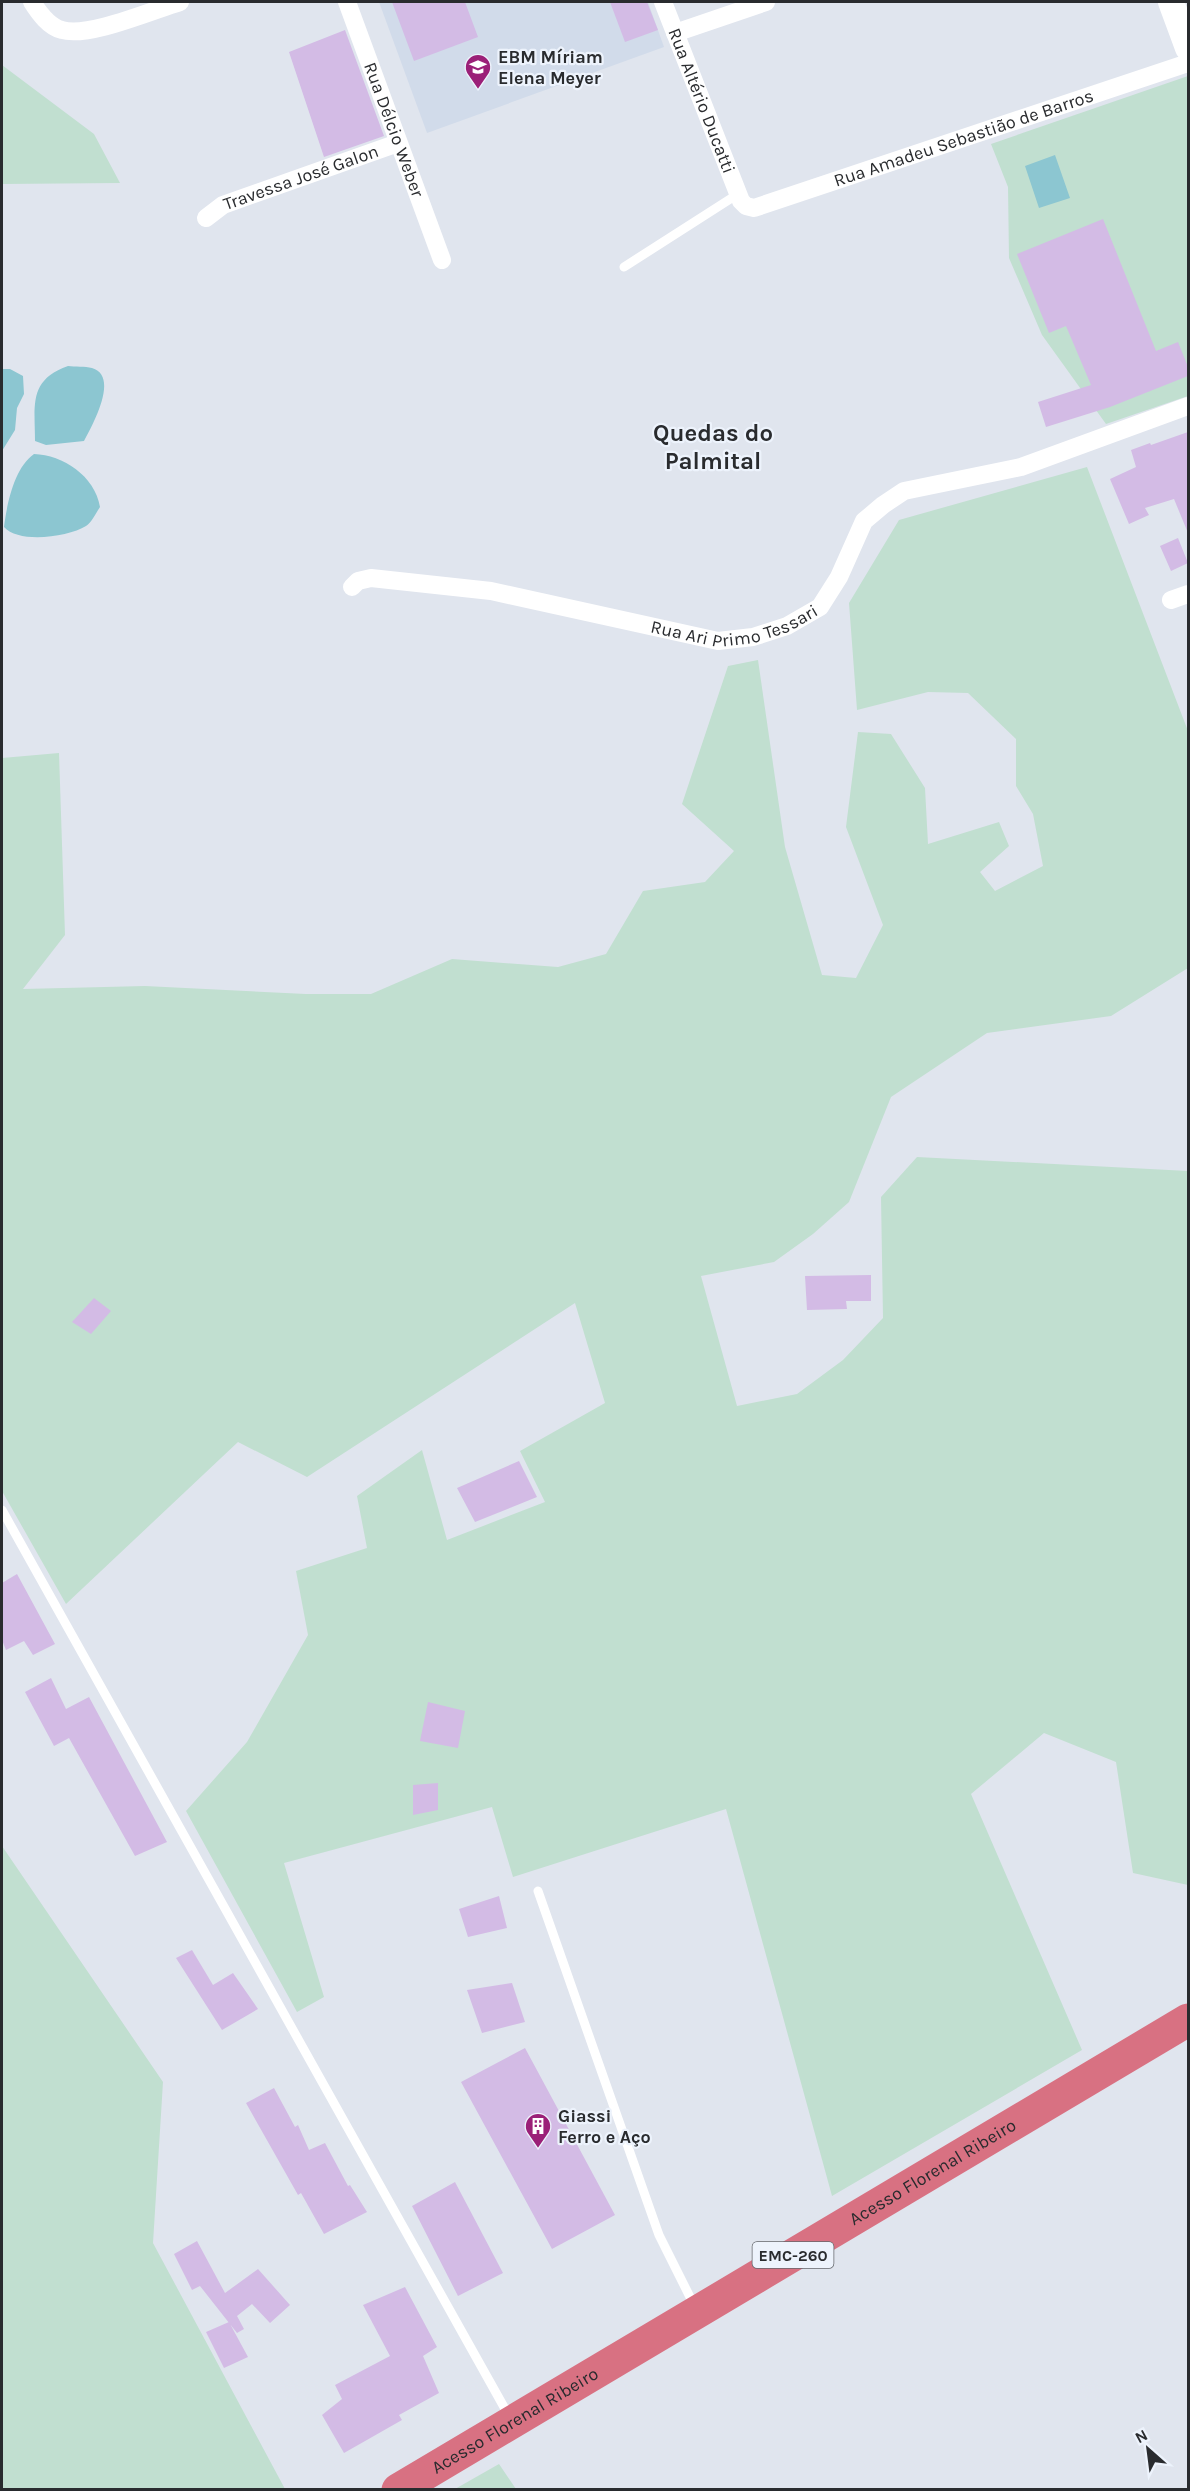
<svg xmlns="http://www.w3.org/2000/svg" width="1190" height="2491" viewBox="0 0 1190 2491" font-family="Karla,sans-serif">
	<style>
		.built { fill: #d1dbea }
		.green { fill: #c1dfd0 }
		.water { fill: #8cc6d1 }
		.building { fill: #d3bbe5 }
		.lines { fill: none; stroke-linecap: round; stroke-linejoin: round }
		.lane { stroke: #fff; stroke-width: 9 }
		.street { stroke: #fff; stroke-width: 18 }
		.secondary { stroke: #fff; stroke-width: 26 }
		.highway { stroke: #d87182; stroke-width: 33 }
		.labels { text-anchor: middle; dominant-baseline: central; stroke-width: 4.5; stroke-linejoin: round; paint-order: stroke }
		.shield { fill: #edf3fc; stroke: #64676c; stroke-width: 1.5 }
		.shield-label { font-size: 16px; font-weight: bold; fill: #292b2e }
		.poi-label { font-size: 18px; font-weight: bold; fill: #292b2e; stroke: #edf3fc; text-anchor: start }
		.street-label { font-size: 18px; fill: #292b2e; stroke: #edf3fc }
		.district-label { font-size: 24px; font-weight: bold; fill: #292b2e; stroke: #edf3fc }
	</style>
	<rect width="100%" height="100%" fill="#e0e5ee"/>
	<!-- built -->
	<path class="built" d="M379,2H648L664,47L427,133Z"/>
	<!-- green -->
	<path class="green" d="M2,65L94,134L120,183L2,184Z
		M1188,76V396L1106,424L1042,335L1009,258L1008,187L991,144Z
		M1087,467L1188,731V968L1111,1016L987,1033L891,1097L849,1202L813,1234L774,1262L701,1276L737,1406L797,1394L843,1360L883,1318L881,1197L917,1157L1188,1171V1885L1133,1873L1116,1762L1044,1733L971,1794L1082,2050L832,2196L726,1809L513,1877L492,1807L284,1863L324,1997L297,2012L186,1811L247,1742L308,1635L296,1571L367,1548L357,1496L422,1450L447,1540L545,1502L520,1451L605,1403L575,1303L307,1477L238,1442L66,1604L2,1491V758L59,753L65,935L23,989L145,986L306,994H371L452,959L558,967L606,954L643,891L705,882L734,851L682,804L728,666L758,660L785,847L822,975L856,978L883,925L846,827L858,732L891,734L925,788L928,844L999,822L1009,846L980,872L995,891L1043,866L1033,814L1016,786V739L968,693L928,692L857,710L849,603L899,520Z
		M2,1846L163,2082L153,2243L285,2489H2Z
		M499,2464L516,2489H455Z"/>
	<!-- water -->
	<path class="water" d="M1055,155L1070,198L1039,208L1025,166Z
		M68,366C75,367 85,366 92,368C120,376 92,426 84,441L46,445L35,441C35,406 28,380 68,366Z
		M2,369H10L23,376L24,394L17,408L15,430L2,451Z
		M34,454C63,455 95,476 100,507C96,513 92,522 86,526C68,537 19,544 4,527C7,504 14,468 34,454Z"/>
	<!-- building -->
	<path class="building" d="M392,2H465L478,37L414,61Z
		M610,2H647L658,30L625,42Z
		M345,30L384,136L324,157L289,52Z
		M1103,219L1156,351L1178,342L1188,367V376L1110,407L1046,427L1038,402L1091,385L1066,326L1049,333L1017,254Z
		M1188,432V533L1174,499L1145,508L1149,515L1129,524L1110,479L1136,467L1131,450L1150,443L1151,445Z
		M1178,538L1188,563L1171,571L1160,546Z
		M871,1275V1301H846L847,1309L807,1310L805,1276Z
		M94,1298L111,1311L91,1334L72,1322Z
		M519,1461L537,1497L475,1522L457,1488Z
		M17,1574L55,1644L33,1655L24,1641L6,1650L2,1640V1583Z
		M51,1678L66,1709L89,1697L167,1842L135,1856L69,1738L54,1746L25,1692Z
		M428,1702L465,1711L458,1748L420,1741Z
		M438,1783V1810L413,1815V1785Z
		M499,1896L507,1928L468,1937L459,1909Z
		M192,1950L213,1985L233,1973L258,2009L222,2030L176,1958Z
		M512,1983L525,2022L482,2033L467,1990Z
		M525,2048L615,2215L552,2249L461,2082Z
		M274,2088L295,2127L298,2125L309,2150L325,2143L348,2186L350,2185L367,2212L324,2234L301,2193L298,2195L246,2103Z
		M455,2182L503,2273L458,2296L412,2206Z
		M197,2241L225,2293L258,2269L290,2305L270,2323L252,2304L237,2316L244,2329L237,2333L200,2286L192,2290L174,2254Z
		M405,2287L437,2347L423,2356L439,2393L399,2415L402,2420L344,2453L322,2415L342,2399L335,2385L390,2356L363,2305Z
		M229,2322L248,2357L224,2368L206,2332Z"/>
	<g class="lines">
		<!-- lane -->
		<path class="lane" d="M624,267L738,194
			M2,1510L509,2416
			M538,1891L659,2235L695,2307"/>
		<!-- street -->
		<g class="street">
			<path d="M32,2C39,13 49,27 62,30C88,38 153,10 180,2"/>
			<path id="s1" d="M347,2L442,260"/>
			<path id="s2" d="M663,2L741,201L746,206L754,208L1188,63"/>
			<path d="M675,33L766,2"/>
			<path id="s3" d="M206,218L223,205L398,143"/>
			<path id="s4" d="M352,587L358,581L371,578L491,591L718,641L753,637L787,626L820,607L839,577L864,521L883,505L904,491L1021,467L1188,406"/>
			<path d="M1171,600L1188,594"/>
		</g>
		<!-- secondary -->
		<path class="secondary" d="M1171,2L1188,48"/>
		<!-- highway -->
		<path class="highway" id="s5" d="M398,2490L1188,2020"/>
	</g>
	<!-- icons -->
	<defs>
		<g id="school-pin" transform="scale(1.35)"><path d="M0 17L-7.5 6A9.5 9.5 0 1 1 7.5 6Z" fill="#9b2078" stroke="#edf3fc"/><path d="M0-5L7-2L0 1L-7-2ZM-4 1L0 2.5L4 1V4Q0 6-4 4Z" fill="#fff"/></g>
		<g id="building-pin" transform="scale(1.35)"><path d="M0 17L-7.5 6A9.5 9.5 0 1 1 7.5 6Z" fill="#9b2078" stroke="#edf3fc"/><path d="M-4-6H4V6H1V3H-1V6H-4ZM-2.5-4.3h1.7v1.8h-1.7ZM.8-4.3h1.7v1.8H.8ZM-2.5-1h1.7V.8h-1.7ZM.8-1h1.7V.8H.8Z" fill="#fff"/></g>
	</defs>
	<g fill-rule="evenodd">
		<use href="#school-pin" x="478" y="67"/>
		<use href="#building-pin" x="538" y="2126"/>
	</g>
	<g class="labels">
		<!-- shield labels -->
		<rect class="shield" x="752.5" y="2242" width="81" height="26" rx="4.5"/>
		<g class="shield-label">
			<text x="793" y="2255">EMC-260</text>
		</g>
		<!-- poi labels -->
		<g class="poi-label">
			<text x="498" y="57">EBM Míriam<tspan x="498" dy="21">Elena Meyer</tspan></text>
			<text x="558" y="2116">Giassi<tspan x="558" dy="21">Ferro e Aço</tspan></text>
		</g>
		<!-- street labels -->
		<g class="street-label">
			<text stroke="none"><textPath href="#s2" startOffset="106">Rua Altério Ducatti</textPath></text>
			<text stroke="none"><textPath href="#s1" startOffset="136">Rua Délcio Weber</textPath></text>
			<text stroke="none"><textPath href="#s2" startOffset="450">Rua Amadeu Sebastião de Barros</textPath></text>
			<text stroke="none"><textPath href="#s3" startOffset="104">Travessa José Galon</textPath></text>
			<text stroke="none"><textPath href="#s4" startOffset="393">Rua Ari Primo Tessari</textPath></text>
			<text stroke="none"><textPath href="#s5" startOffset="622">Acesso Florenal Ribeiro</textPath></text>
			<text stroke="none"><textPath href="#s5" startOffset="136">Acesso Florenal Ribeiro</textPath></text>
		</g>
		<!-- district labels -->
		<g class="district-label">
			<text x="713" y="433">Quedas do<tspan x="713" dy="28">Palmital</tspan></text>
		</g>
	</g>
	<!-- border -->
	<rect width="1190" height="2491" fill="none" stroke="#292b2e" stroke-width="6"/>
	<!-- north arrow -->
	<g transform="translate(1148 2449) rotate(332)" stroke="#edf3fc" stroke-width="4.5" paint-order="stroke">
	<path d="M0-4.5L10 22L0 15L-10 22Z" fill="#292b2e"/>
	<text y="-9" font-size="16" font-weight="bold" text-anchor="middle" fill="#292b2e">N</text>
	</g>
</svg>
